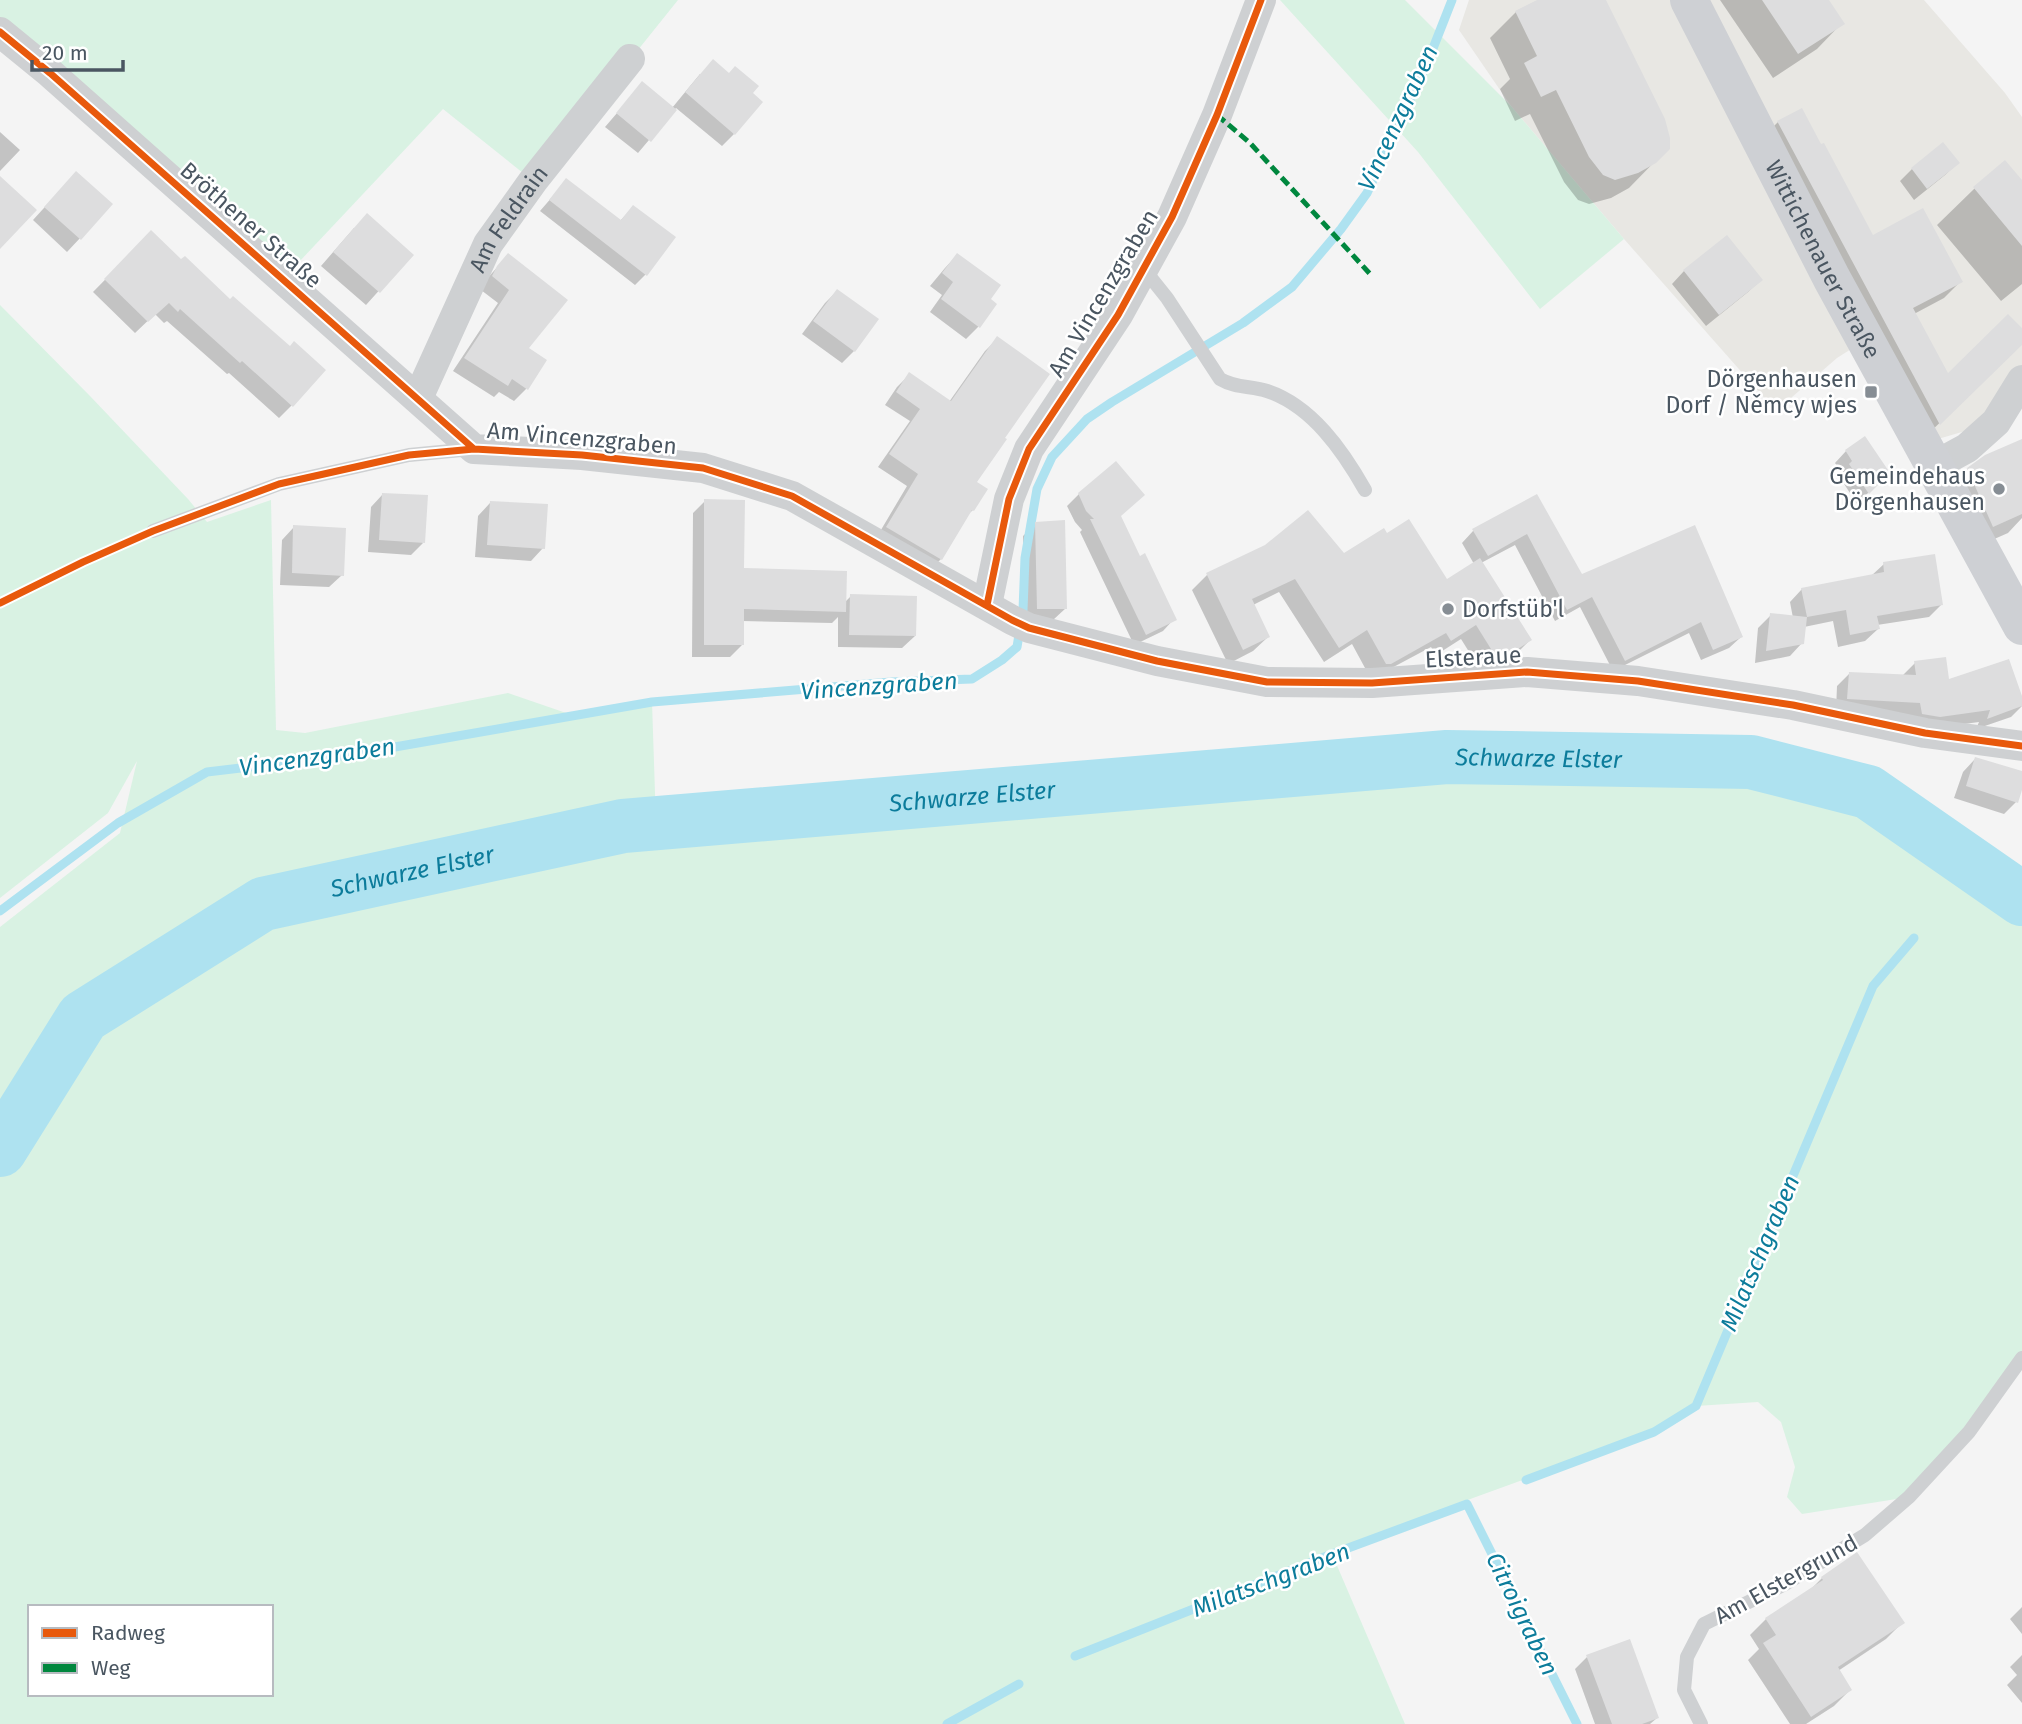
<svg xmlns="http://www.w3.org/2000/svg" width="2022" height="1724" viewBox="0 0 2022 1724" font-family="'Fira Sans',sans-serif">
	<style>
		.commercial { fill: #e8e7e3 }
		.green { fill: #d9f2e3; fill-rule: evenodd }
		.shadow { fill: #0003 }
		.lines { fill: none; stroke-linecap: round; stroke-linejoin: round }
		.stream { stroke: #aee2f0; stroke-width: 9 }
		.river { stroke: #aee2f0; stroke-width: 54 }
		.building { fill: #ddddde }
		.service { stroke: #ced0d2; stroke-width: 14 }
		.minor { stroke: #ced0d2; stroke-width: 30 }
		.secondary { stroke: #ced0d4; stroke-width: 38 }
		.quiet { stroke: #00873e; stroke-width: 5; stroke-dasharray: 10 5; stroke-linecap: butt }
		.cycleway-casing { stroke: #fff; stroke-width: 11 }
		.cycleway { stroke: #e8590c; stroke-width: 7 }
		.poi-dot { fill: #868d94; stroke: #fff; stroke-width: 2.5 }
		.labels { text-anchor: middle; dominant-baseline: central; stroke-width: 5; stroke-linejoin: round; paint-order: stroke }
		.street-label { font-size: 23px; fill: #4a5661; stroke: #fff }
		.poi-label { font-size: 23px; fill: #4a5661; stroke: #fff; text-anchor: end }
		.water-label { font-size: 24px; font-style: italic; fill: #0c7c9b; stroke: #fff }
	</style>
	<rect width="100%" height="100%" fill="#f4f4f4"/>
	<!-- commercial -->
	<path class="commercial" d="M1469,0H1924L2005,93L2022,117V380L1996,422L1938,439L1881,330L1837,358L1776,411L1624,239L1511,106L1459,30Z"/>
	<!-- green -->
	<path class="green" d="M0,0H678L533,181L443,109L283,279L0,31Z
		M1280,0H1405L1511,106L1624,239L1540,309L1418,152Z
		M0,305L90,396L188,499L207,522L271,500L276,730L305,733L508,693L572,715L652,702L656,823L1447,757L1751,762L1868,792L2022,899V1358L1909,1497L1802,1514L1787,1497L1795,1467L1781,1422L1758,1402L1696,1406L1654,1432L1473,1498L1332,1554L1405,1724H0V927L120,833L137,761L108,813L0,898ZM30,1607H271V1694H30Z"/>
	<!-- shadow -->
	<path class="shadow" d="M1541,0H1604L1668,148L1629,188L1611,198L1589,204L1578,200L1564,182L1530,114L1515,121L1500,89L1510,79L1490,38L1516,12Z
		M1720,0H1827L1842,23L1817,49L1773,78Z
		M700,74L734,134L722,146L676,108L638,153L605,127L642,84L672,108Z
		M1801,110L1873,237L1961,281L1944,298L1914,314L1947,375L2022,331V343L1923,439L1761,139L1778,122Z
		M0,132L20,150L0,171Z
		M2005,162L2022,182V284L2001,301L1937,225L1974,189Z
		M1958,163L1945,175L1914,200L1900,181L1912,169Z
		M566,181L620,221L633,207L646,274L635,285L540,211Z
		M64,186L111,205L67,252L33,220Z
		M354,228L411,255L366,305L321,266Z
		M151,233L292,405L279,418L229,373L227,374L167,321L164,323L155,314L135,333L93,292Z
		M1727,237L1761,280L1748,292L1706,326L1672,284L1684,271Z
		M508,255L527,349L526,389L514,401L499,392L494,397L453,371L498,303L481,290L485,281Z
		M957,255L988,299L978,327L966,339L930,312L942,295L930,286L945,268Z
		M837,291L854,351L842,363L802,334L825,303Z
		M997,339L973,510L966,516L941,559L929,571L875,540L907,486L878,467L910,421L885,405L897,387L909,375L949,402L985,351Z
		M2022,441V518L2008,533L1967,551L1942,495L1968,469Z
		M1846,451L1888,473L1857,504L1839,476L1842,473L1835,463Z
		M383,494L423,543L411,555L368,552L371,507Z
		M1079,494L1120,517L1139,558L1174,619L1163,631L1134,645L1080,532L1082,530L1075,522L1067,506Z
		M1536,496L1581,576L1741,637L1729,648L1701,660L1689,633L1613,671L1580,607L1555,621L1515,545L1481,563L1530,640L1515,655L1491,670L1481,671L1461,639L1436,655L1431,647L1371,679L1352,644L1324,662L1279,592L1253,605L1268,637L1253,651L1228,664L1192,590L1207,575L1266,546L1343,556L1447,581L1474,564L1462,543L1473,531Z
		M705,501L743,570L845,602L851,596L915,636L902,648L838,647V617L832,623L742,621V645L730,657H692L693,513Z
		M490,503L543,548L531,561L475,557L478,516Z
		M1036,523L1066,608L1053,620L1025,621L1023,536Z
		M294,527L342,575L329,587L280,585L282,540Z
		M1884,564L1941,605L1929,617L1877,625L1878,629L1865,641L1838,647L1833,621L1804,627L1802,643L1790,656L1755,663L1758,628L1771,615L1793,618L1790,602L1802,589L1871,576Z
		M1915,663L1948,682L2022,702V706L2011,717L1976,729L1979,722L1927,729L1836,711L1837,686L1849,674L1902,676Z
		M1975,759L2022,773V784L2016,802L2004,814L1954,798L1963,772Z
		M1822,1578L1902,1623L1886,1639L1838,1671L1850,1690L1834,1706L1806,1724H1790L1748,1660L1759,1649L1750,1635L1766,1619L1811,1589Z
		M2022,1607V1634L2010,1619Z
		M2022,1655V1703L2007,1685L2017,1675L2010,1667Z
		M1587,1657L1657,1718L1650,1724H1595L1575,1669Z"/>
	<g class="lines">
		<!-- stream -->
		<path class="stream" d="M0,911L118,823L207,772L349,755L652,702L891,682L972,679L1002,660L1017,647L1023,610L1025,558L1037,489L1052,457L1087,419L1112,402L1243,323L1292,287L1341,229L1367,193L1428,61L1452,0
			M1526,1480L1654,1432L1696,1406L1873,986L1914,938
			M1075,1656L1332,1554L1467,1504L1577,1724
			M947,1724L1019,1684"/>
		<!-- river -->
		<path class="river" id="s1" d="M0,1150L83,1017L263,904L623,826L1447,757L1751,762L1868,792L2022,899"/>
	</g>
	<!-- building -->
	<path class="building" d="M1537,0H1606L1665,119L1670,138V149L1656,163L1638,173L1615,180L1603,175L1589,157L1556,90L1541,97L1524,63L1537,56L1515,11Z
		M1762,0H1829L1845,24L1798,54Z
		M713,59L729,73L735,66L759,86L753,93L763,102L735,135L685,92Z
		M642,81L677,110L651,142L616,113Z
		M1802,108L1821,144L1824,143L1873,235L1923,208L1963,282L1913,308L1948,373L2008,314L2022,328V345L1940,425L1777,121Z
		M1943,142L1960,163L1927,189L1911,168Z
		M2005,160L2022,180V246L1973,187Z
		M76,171L113,204L81,240L44,207Z
		M0,176L37,210L0,249Z
		M566,178L621,220L633,205L676,237L647,276L549,200Z
		M367,213L414,255L380,293L333,252Z
		M151,230L181,259L185,256L230,299L233,296L290,346L294,341L326,370L293,407L242,361L240,363L180,309L178,312L169,303L148,322L104,279Z
		M1727,235L1763,280L1719,315L1683,270Z
		M508,253L568,300L529,348L547,360L528,390L512,379L508,386L464,358L509,290L492,276L497,266Z
		M957,253L1001,285L991,299L997,304L980,328L941,299L953,282L942,273Z
		M837,289L879,319L855,352L813,321Z
		M997,336L1050,374L1005,438L1007,439L977,482L988,489L974,511L972,510L942,560L886,527L918,474L889,454L920,409L896,392L909,372L951,401Z
		M1865,436L1890,473L1869,494L1849,464L1852,461L1845,450Z
		M2022,439V514L1993,527L1967,468L1985,455Z
		M1116,461L1145,495L1121,516L1140,556L1145,553L1177,620L1146,635L1090,519H1094L1086,511L1078,493Z
		M382,493L428,495L425,543L379,540Z
		M1537,494L1582,574L1695,525L1743,637L1713,650L1701,622L1625,661L1592,597L1567,610L1527,534L1488,556L1472,529Z
		M704,499L745,500L744,568L847,571L846,612L744,609V645H704Z
		M490,501L548,504L545,549L487,545Z
		M1308,510L1344,553L1384,528L1387,533L1409,519L1447,579L1480,558L1532,640L1507,656L1496,657L1476,625L1451,641L1446,633L1391,664H1386L1367,630L1339,648L1295,579L1252,599L1270,637L1243,650L1206,573L1265,545Z
		M1065,520L1067,609H1037L1035,522Z
		M293,525L346,528L344,576L292,573Z
		M1935,554L1943,605L1877,616L1880,629L1850,635L1846,610L1807,617L1801,588L1884,572L1883,562Z
		M850,594L917,596L916,636L849,635Z
		M1770,613L1807,617L1804,644L1766,651Z
		M1946,657L1949,679L2009,659L2022,696V706L1987,719L1990,710L1940,717L1922,714L1920,703L1847,699L1849,672L1916,675L1914,661Z
		M1975,757L2022,771V790L2018,803L1966,786Z
		M1857,1552L1905,1623L1838,1667L1852,1690L1811,1717L1763,1643L1776,1635L1765,1618L1823,1580L1821,1577Z
		M1630,1639L1659,1718L1642,1724H1612L1586,1655Z"/>
	<g class="lines">
		<!-- service -->
		<path class="service" d="M1143,268L1167,298L1220,379C1235,388 1252,386 1267,391C1312,406 1343,451 1365,490
			M153,531L279,484L409,455L472,449
			M1701,1724L1684,1690L1687,1657L1704,1624L1785,1584L1865,1535L1909,1497L1969,1432L2022,1358"/>
		<!-- minor -->
		<g class="minor">
			<path d="M0,32L50,73L474,449L582,455L703,468L792,496L1012,620L1029,628L1157,661L1267,682L1372,683L1527,672L1638,681L1793,705L1925,733L2022,746"/>
			<path id="s2" d="M418,398L488,244L533,181L630,59"/>
			<path d="M1934,466L1967,448L1996,422L2022,380"/>
			<path d="M987,605L1009,499L1029,449L1118,315L1172,217L1217,115L1261,0"/>
		</g>
		<!-- secondary -->
		<path class="secondary" id="s3" d="M1689,0L1832,279L2022,626"/>
		<!-- quiet -->
		<path class="quiet" d="M1217,115L1250,143L1371,275"/>
		<!-- cycleway casing -->
		<g class="cycleway-casing">
			<path id="cycleway" d="M0,32L50,73L474,449
				M0,603L83,562L153,531L279,484L409,455L474,449L582,455L703,468L792,496L1012,620L1029,628L1157,661L1267,682L1372,683L1527,672L1638,681L1793,705L1925,733L2022,746
				M987,605L1009,499L1029,449L1118,315L1172,217L1217,115L1261,0"/>
		</g>
		<!-- cycleway -->
		<use href="#cycleway" class="cycleway"/>
	</g>
	<!-- markers -->
	<g class="poi-dot">
		<rect x="1864" y="385" width="14" height="14" rx="3.5"/>
		<circle cx="1999" cy="489" r="7"/>
		<circle cx="1448" cy="609" r="7"/>
	</g>
	<g class="labels">
		<!-- street labels -->
		<g class="street-label">
			<text stroke="none"><textPath href="#s2" startOffset="201">Am Feldrain</textPath></text>
			<text transform="translate(251 225) rotate(41)">Bröthener Straße</text>
			<text stroke="none"><textPath href="#s3" startOffset="292">Wittichenauer Straße</textPath></text>
			<text transform="translate(1103 293) rotate(-59)">Am Vincenzgraben</text>
			<text transform="translate(582 438) rotate(5)">Am Vincenzgraben</text>
			<text transform="translate(1473 657) rotate(-3)">Elsteraue</text>
			<text transform="translate(1786 1579) rotate(-29)">Am Elstergrund</text>
		</g>
		<!-- poi labels -->
		<g class="poi-label">
			<text x="1857" y="379">Dörgenhausen<tspan x="1857" dy="26">Dorf / Němcy wjes</tspan></text>
			<text x="1985" y="476">Gemeindehaus<tspan x="1985" dy="26">Dörgenhausen</tspan></text>
			<text x="1462" y="609" text-anchor="start">Dorfstüb'l</text>
		</g>
		<!-- water labels -->
		<g class="water-label">
			<text transform="translate(1398 118) rotate(-65)">Vincenzgraben</text>
			<text transform="translate(879 686) rotate(-4)">Vincenzgraben</text>
			<text transform="translate(317 757) rotate(-8)">Vincenzgraben</text>
			<text stroke="none"><textPath href="#s1" startOffset="1656">Schwarze Elster</textPath></text>
			<text stroke="none"><textPath href="#s1" startOffset="1088">Schwarze Elster</textPath></text>
			<text stroke="none"><textPath href="#s1" startOffset="522">Schwarze Elster</textPath></text>
			<text transform="translate(1760 1253) rotate(-67)">Milatschgraben</text>
			<text transform="translate(1271 1580) rotate(-21)">Milatschgraben</text>
			<text transform="translate(1522 1614) rotate(64)">Citroigraben</text>
		</g>
	</g>
	<!-- legend -->
	<rect x="28" y="1605" width="245" height="91" fill="#ffffff" stroke="#b7bbc0" stroke-width="2"/>
	<rect x="42" y="1628" width="35" height="10" fill="#e8590c" stroke="#b7bbc0" stroke-width="2"/>
	<text x="91" y="1640" font-size="21" fill="#4a5661">Radweg</text>
	<rect x="42" y="1663" width="35" height="10" fill="#00873e" stroke="#b7bbc0" stroke-width="2"/>
	<text x="91" y="1675" font-size="21" fill="#4a5661">Weg</text>
	<!-- scale -->
	<path d="M32 60v10h91v-10" fill="none" stroke="#4a5661" stroke-width="3.5"/>
	<text x="42" y="60" font-size="21" fill="#4a5661" stroke="#ffffff" stroke-width="5" paint-order="stroke">20 m</text>
</svg>
